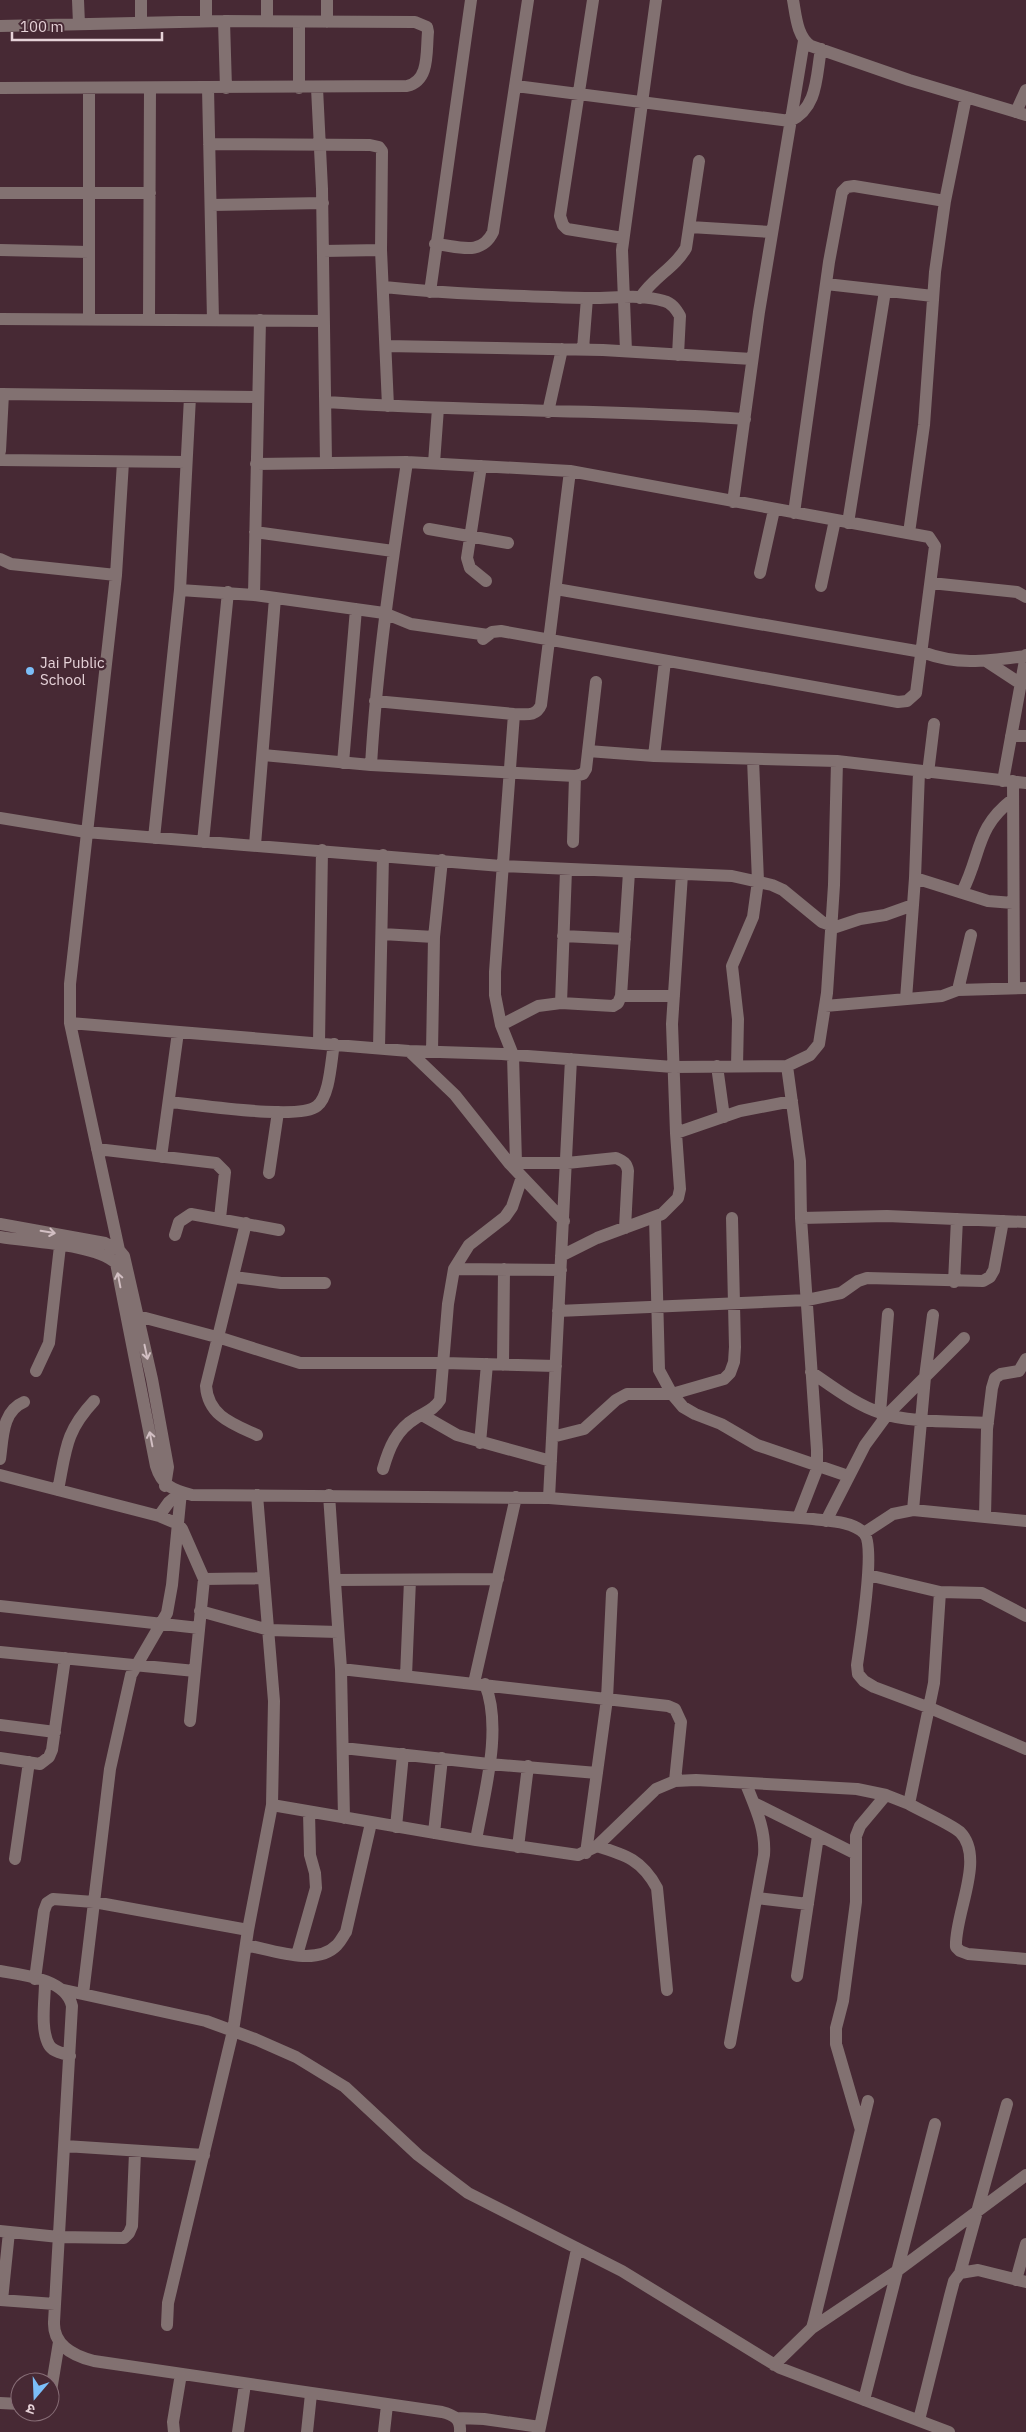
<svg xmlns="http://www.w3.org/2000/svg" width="1026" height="2432" viewBox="0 0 1026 2432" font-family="'IBM Plex Sans','Noto Sans Devanagari',sans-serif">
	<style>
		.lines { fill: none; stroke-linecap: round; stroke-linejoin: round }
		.minor { stroke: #827171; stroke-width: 12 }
		.oneway { stroke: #d2bfc3 }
		.poi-dot { fill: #7bbef8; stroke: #472934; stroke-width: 2 }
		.labels { text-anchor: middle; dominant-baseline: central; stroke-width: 5; stroke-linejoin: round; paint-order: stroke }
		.poi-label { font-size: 15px; fill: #e6d2d8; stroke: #472934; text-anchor: start }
	</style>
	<rect width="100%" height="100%" fill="#472934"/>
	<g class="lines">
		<!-- minor -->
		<path class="minor" d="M78,0L79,24
			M141,0V23
			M206,0V21
			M593,0L560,216L563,225L567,229L623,238
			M793,0C796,16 797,37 811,46L909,80L1026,115
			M224,21L226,88
			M267,21V0
			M299,22V88
			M327,22V0
			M0,26L224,21L415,22L427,27L428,32C426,52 430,81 407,86L0,88
			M516,86L790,121C818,108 816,77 821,49
			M208,88L213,320
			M317,88L322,189L326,463
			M1016,112L1026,90
			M209,144L370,145L379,147L382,151L381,250L388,406
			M0,193H150
			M211,205L323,203
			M690,227L772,232
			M435,244C458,246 481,257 493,232L528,0
			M0,250L89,252
			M323,251L381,250
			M826,284L933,296
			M384,287C451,294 518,296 585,298C611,299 639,293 664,301C672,303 676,309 680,316L678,355
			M430,292L471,0
			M640,298C653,277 675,268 686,248L699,161
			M0,319L324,321
			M89,319V88
			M149,320L150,88
			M386,346L603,350L752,359
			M583,349L587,298
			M626,351L622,250L656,0
			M0,394L257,397
			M326,402C465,412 605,409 745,419
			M548,412L562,349
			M0,451L3,394
			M0,460L186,462
			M434,463L438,408
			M256,464L407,462L570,471L929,537L935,546L916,693L907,701L898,702L501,631L492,632L483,639
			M481,466L467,558L470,568L486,581
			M733,502L759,312L804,41
			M794,513L829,262L842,192L847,187L854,186L945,201
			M848,523L885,291
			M429,529L508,543
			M255,532L393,551
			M909,533L924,425L935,272L945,201L966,97
			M0,559L11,564L116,575
			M760,573L774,510
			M931,583L1017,592L1026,597
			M821,586L835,520
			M556,589L922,652C960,666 987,661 1026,656
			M180,590L254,595L384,613L411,624L488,635
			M254,595L260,320
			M986,661L1021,684
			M375,701L514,714C526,714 536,717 541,705L570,471
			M514,714L495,972V995L501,1025L513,1055L516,1163
			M1011,736H1026
			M588,751L654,756L837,761L1026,783
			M263,755L371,765L575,776L583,774L586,769L596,682
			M654,756L665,661
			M343,763L356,609
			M371,765C377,663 392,563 407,462
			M928,773L934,724
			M1003,781L1026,655
			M1013,781L1014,988
			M0,818L86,832L501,866L732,876L772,885L783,890L822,922L836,927L860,919L885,915L913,905
			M154,838L180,590L190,397
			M203,842L228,592
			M573,842L575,776
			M255,845L275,598
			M915,878L988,901L1013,903
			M962,892C982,853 975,828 1013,799
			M382,934L434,937
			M563,936L625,939
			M958,990L971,935
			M621,996H674
			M906,999L915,878L919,772
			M561,1003L566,870
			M825,1006L942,996L958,990L1026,988
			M70,1023L409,1051L502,1054L673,1067L787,1066L810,1055L819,1044L827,993L834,885L837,761
			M501,1025L538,1006L561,1003L613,1006L618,1003L621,996L629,872
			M319,1043L322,850
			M379,1048L383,855
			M409,1051L455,1095L509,1163L564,1221
			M432,1052L434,937L442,860
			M717,1066L724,1117
			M737,1066L738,1019L732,966L753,917L758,881L753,759
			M787,1066L800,1161L801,1218L817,1450V1469L798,1518
			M169,1102C195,1104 300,1121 317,1106C330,1096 331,1060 334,1044
			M676,1133L740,1111L792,1101
			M97,1149L216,1163L225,1172L220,1218
			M161,1157L178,1032
			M509,1163H567L616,1158C623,1161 627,1163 628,1171L625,1228
			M269,1173L278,1112
			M655,1217L659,1370L672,1394L683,1407L695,1414L721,1424L757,1445L848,1476
			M801,1218L887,1216L1026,1222
			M246,1223L206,1386C208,1416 233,1424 257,1435
			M0,1224L105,1243L119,1250L124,1256L152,1379L168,1467L165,1486
			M175,1235L179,1222L191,1214L279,1230
			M0,1237C30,1242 95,1244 116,1263L156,1466C162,1486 173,1490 192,1495L549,1498L813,1519C828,1521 852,1521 864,1533C876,1546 860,1644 857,1665L858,1674L864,1681L874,1687L930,1708L1026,1749
			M119,1250L70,1023V984L116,575L123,462
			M561,1256L597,1238L662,1214L678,1198L680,1189L676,1133L672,1024L682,874
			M454,1269L561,1270
			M234,1277L281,1283H325
			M954,1282L957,1219
			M558,1311L807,1300L841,1293L858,1281L867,1278L983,1281L990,1277L994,1270L1003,1221
			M138,1316L224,1339L300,1363H444L556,1366
			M503,1365L504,1269
			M36,1371L49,1343L60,1246
			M811,1372C833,1387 856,1405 881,1413C909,1423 957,1421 988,1423
			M880,1413L888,1314
			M422,1415L457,1435L551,1461
			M552,1437L584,1429L616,1400L627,1394H672L724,1379L730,1373L734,1362L735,1347L732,1218
			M480,1443L487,1364
			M0,1459C3,1438 2,1411 24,1402
			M383,1469C389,1448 396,1430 416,1418C425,1412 434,1410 440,1400L448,1304L454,1269L469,1245L505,1217L512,1207L522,1177
			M0,1475L159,1516L178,1524L182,1529L204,1579L190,1721
			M58,1490C66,1450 65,1432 94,1401
			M329,1495L341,1669L344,1818
			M549,1498L571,1059
			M913,1510L925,1377L933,1315
			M159,1516L169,1502L181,1492
			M985,1516L987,1429L992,1388L995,1378L1001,1374L1019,1371L1026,1359
			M826,1521L865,1445L887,1415L964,1338
			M864,1533L893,1514L913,1510L1026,1521
			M868,1575L940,1592L982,1593L1026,1616
			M204,1579L264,1578
			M335,1580L498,1579
			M940,1592L934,1683L909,1804C923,1812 949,1823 960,1832C986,1858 954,1915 956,1947L960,1951L968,1954L1026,1959
			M0,1606L199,1628
			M200,1611L269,1630L338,1632
			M0,1652L195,1671
			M341,1669L668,1706L675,1709L681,1722L675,1781
			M406,1676L410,1580
			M474,1683L516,1497
			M0,1725L55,1732
			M343,1748L489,1764L597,1773
			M0,1758L40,1764L49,1757L52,1750L65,1658
			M754,1803L856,1854
			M272,1805L476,1840L578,1855L597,1846L656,1789L675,1781L696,1780L857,1789L886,1795L909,1804
			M396,1827L403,1754
			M434,1833L442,1758
			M476,1840C484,1794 503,1729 485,1684
			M597,1846C626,1855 642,1860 657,1888L667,1990
			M518,1847L528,1766
			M586,1853L607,1699L612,1593
			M15,1859L29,1762
			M757,1898L808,1904
			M246,1945C272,1950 316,1967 337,1945C341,1941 343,1936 346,1932L371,1823
			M297,1955L316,1888L315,1873L310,1855L309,1812
			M0,1971C24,1975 66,1979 72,2006L54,2322C53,2346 74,2356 94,2361L442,2412C454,2415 461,2419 460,2432
			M797,1976L818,1836
			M35,1979L44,1911L47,1903L53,1899L94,1902L248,1930
			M45,1982C45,2000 40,2029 49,2045C53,2052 63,2053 70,2056
			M64,1990L206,2021L255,2039L296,2057L345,2087L418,2155L468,2193L622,2271L780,2368L949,2432
			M83,1994L110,1769L131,1675L167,1613L172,1585L181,1492
			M730,2043L764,1855C766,1829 755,1807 746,1784
			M861,2130L836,2044V2028L843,2001L856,1902V1836L860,1826L886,1795
			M65,2146L204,2155
			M0,2231L59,2237L124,2238L129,2233L132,2226L135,2152
			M960,2273L1007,2104
			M1016,2280L1026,2244
			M0,2300L55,2304
			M2,2300L9,2232
			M167,2325L168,2303L233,2031L248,1930L272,1805L274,1701L257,1495
			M812,2328L897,2271L1026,2175
			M774,2365L812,2328L814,2321L868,2101
			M50,2397L59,2342
			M864,2400L935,2124
			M0,2403L20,2404
			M457,2418L484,2419L540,2427
			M919,2420L950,2296L954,2281L960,2273L978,2270L1026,2282
			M174,2432L173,2422L181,2374
			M238,2432L245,2384
			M307,2432L311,2394
			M384,2432L387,2405
			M539,2432L577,2249"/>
	</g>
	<!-- one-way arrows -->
	<defs><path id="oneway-shaft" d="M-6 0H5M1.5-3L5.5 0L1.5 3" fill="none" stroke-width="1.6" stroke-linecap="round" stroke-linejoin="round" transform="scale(1.25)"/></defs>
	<g class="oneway">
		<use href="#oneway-shaft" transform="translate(48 1232) rotate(9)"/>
		<use href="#oneway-shaft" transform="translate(119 1280) rotate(-101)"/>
		<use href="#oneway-shaft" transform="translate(146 1352) rotate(78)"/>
		<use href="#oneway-shaft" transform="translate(151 1439) rotate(-101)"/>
	</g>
	<!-- markers -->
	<circle class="poi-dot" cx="30" cy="671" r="5"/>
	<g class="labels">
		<!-- poi labels -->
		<g class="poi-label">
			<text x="40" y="662">Jai Public<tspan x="40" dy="17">School</tspan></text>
		</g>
	</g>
	<!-- north arrow -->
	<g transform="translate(35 2397) rotate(199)"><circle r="24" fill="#472934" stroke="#876d76"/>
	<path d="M0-4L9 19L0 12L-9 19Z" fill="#7bbef8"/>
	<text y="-8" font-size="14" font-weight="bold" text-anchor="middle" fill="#e6d2d8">उ</text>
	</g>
	<!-- scale -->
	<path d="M12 32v8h150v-8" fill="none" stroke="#e6d2d8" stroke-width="2.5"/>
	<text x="20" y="32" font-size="15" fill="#e6d2d8" stroke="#472934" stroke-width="4" paint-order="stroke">100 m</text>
</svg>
